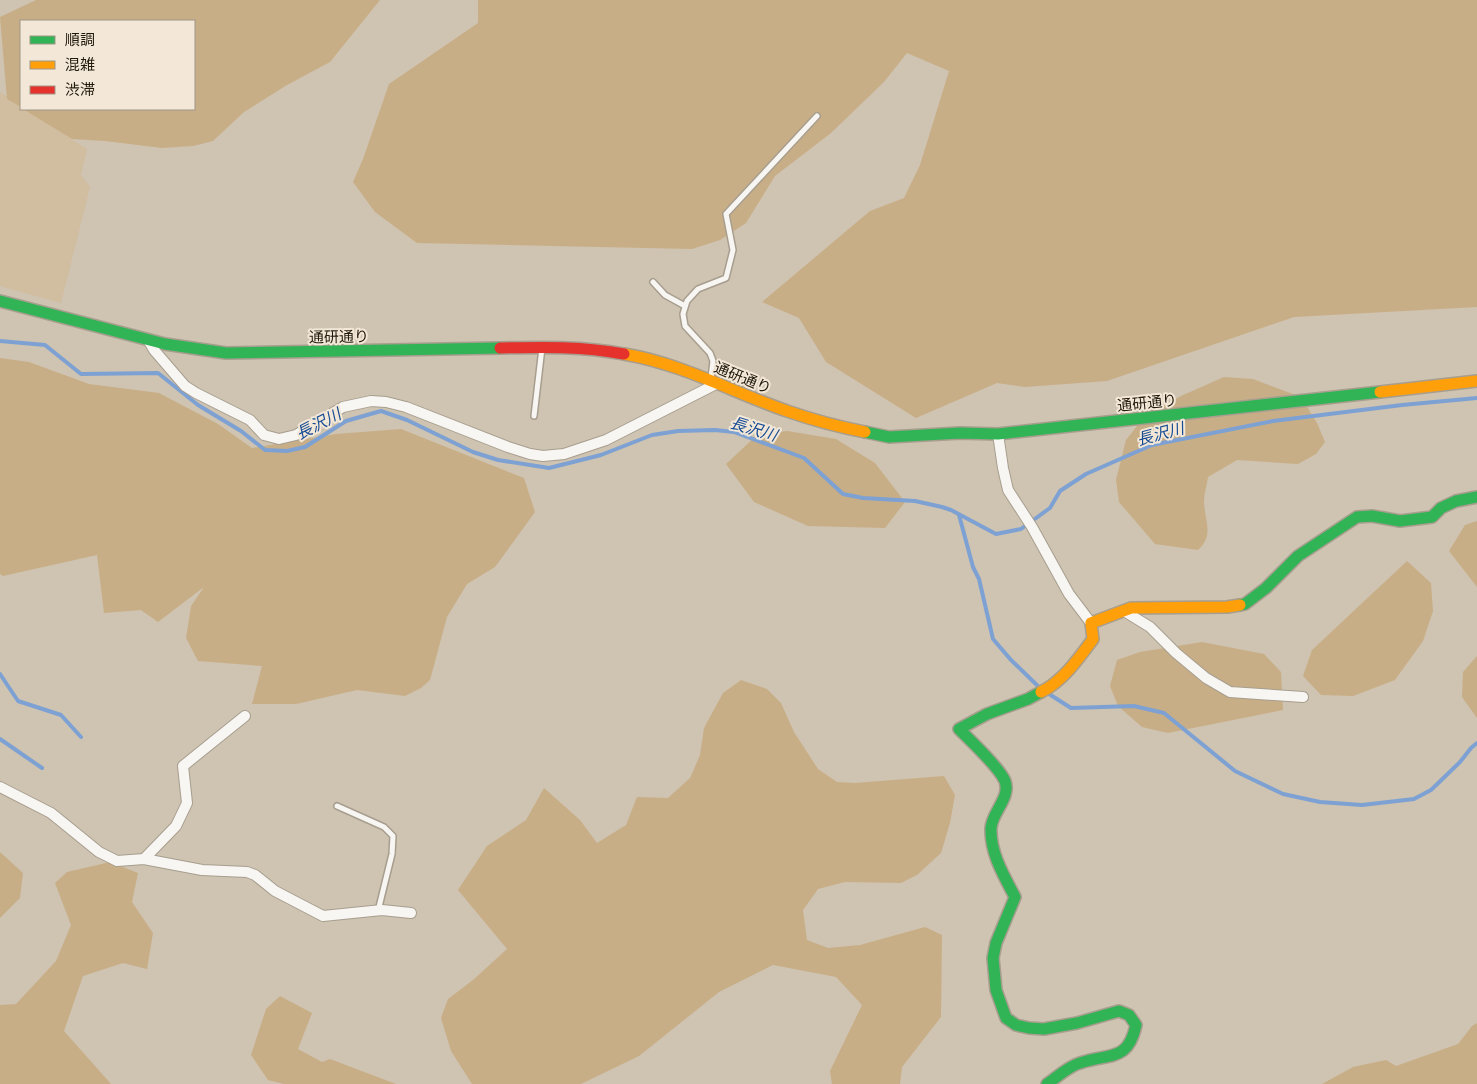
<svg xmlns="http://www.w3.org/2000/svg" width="1477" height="1084" viewBox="0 0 1477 1084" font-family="Lato,'Noto Sans JP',sans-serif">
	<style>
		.built { fill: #d1bd9f }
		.green { fill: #c8ae86 }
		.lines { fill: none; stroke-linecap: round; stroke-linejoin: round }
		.stream { stroke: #7da1d3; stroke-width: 4 }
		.lane-casing { stroke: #a79e8f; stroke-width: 8 }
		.street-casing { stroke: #a79e8f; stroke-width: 12 }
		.fast-casing { stroke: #a79e8f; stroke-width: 14 }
		.slow-casing { stroke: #a79e8f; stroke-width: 14 }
		.jam-casing { stroke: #a79e8f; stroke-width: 14 }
		.lane { stroke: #f8f6f3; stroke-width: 5 }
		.street { stroke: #f8f6f3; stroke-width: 10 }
		.fast { stroke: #30b455; stroke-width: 11 }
		.slow { stroke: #ff9f0a; stroke-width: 11 }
		.jam { stroke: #e5322d; stroke-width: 11 }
		.labels { text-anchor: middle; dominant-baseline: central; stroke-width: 4; stroke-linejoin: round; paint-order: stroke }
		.street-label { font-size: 15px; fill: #21190c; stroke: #f3e8d7 }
		.water-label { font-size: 16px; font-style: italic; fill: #174c95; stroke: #f3e8d7 }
	</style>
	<rect width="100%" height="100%" fill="#cfc3b1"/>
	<!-- built -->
	<path class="built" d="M0,92L21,106V109H25L87,149L81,175L90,187L61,303L0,286Z"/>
	<!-- green -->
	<path class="green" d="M36,0H380L330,62L287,85L244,112L213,141L193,146L162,148L105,141L72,139L23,109H194V21H21V107L7,99L0,17Z
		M478,0H1477V307L1294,317L1107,381L1025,387L997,383L916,418L826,362L799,318L762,302L870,211L904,198L920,165L949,71L907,53L884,82L831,133L775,176L746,223L720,240L692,249L417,243L375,212L353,182L363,159L389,84L478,23Z
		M0,358L29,362L89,384L159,393L218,424L252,448L336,434L401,429L524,478L535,512L495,567L467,584L447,617L430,680L421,688L405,696L357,690L296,704H252L262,666L198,661L186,638L191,606L204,587L158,622L141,610L104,613L97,555L3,576L0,574Z
		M1224,377L1253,379L1301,397L1317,423L1325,442L1316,454L1298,464L1237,460L1208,477C1207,485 1204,493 1204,501C1204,520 1215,535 1198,550L1155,544L1119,502L1116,480L1126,440L1145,416L1181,396Z
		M787,431L836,439L875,463L905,502L885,528L808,526L754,502L726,464L757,435Z
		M1477,521V587L1449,551L1465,525Z
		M1407,561L1431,583L1433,611L1423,641L1395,680L1353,696L1321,695L1303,676L1312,650Z
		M1202,642L1264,654L1281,672L1283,710L1168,733L1142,727L1118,706L1110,686L1117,660L1140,652Z
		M1477,656V718L1462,697L1463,672Z
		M741,680L767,689L781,703L794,732L818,769L837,782L855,783L944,776L955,795L950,823L941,853L917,875L901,883L845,882L818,889L803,910L807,940L828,948L860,945L925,927L942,935L941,1017L902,1067L900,1084H832L830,1071L862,1005L836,977L773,965L719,992L639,1056L581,1084H472L451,1051L441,1018L448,999L473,980L507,949L458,890L487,846L526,820L544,788L580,820L597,843L626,825L637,797L668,798L690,778L700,755L704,728L723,693Z
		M0,852L23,873L20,898L0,918Z
		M110,862L138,873L132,902L153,933L147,969L123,963L83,976L64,1031L111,1084H0V1005L16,1004L56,961L71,925L55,883L67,872Z
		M280,996L312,1013L298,1049L322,1062L330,1059L396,1084H284L268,1080L251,1055L266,1009Z
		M1477,1023V1084H1322L1353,1067L1386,1060L1396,1066L1458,1044L1472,1026Z"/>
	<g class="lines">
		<!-- stream -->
		<path class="stream" d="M0,341L45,345L81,374L158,373L198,405L241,431L265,450L287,451L305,447L346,421L381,411L407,420L473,452L498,460L549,468L601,455L652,435L678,431L715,430L734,432L804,458L843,494L863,498L915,501L942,507L951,510L996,534L1021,529L1050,508L1060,491L1086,474L1152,445L1273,421L1402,405L1477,398
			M959,515L973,567L979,579L993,639L1011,660L1041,689
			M0,674L18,701L61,715L81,737
			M1049,694L1071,708L1134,706L1164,713L1235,771L1283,794L1320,802L1362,805L1414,799L1431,790L1460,762L1471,748L1477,743
			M0,739L42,768"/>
		<!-- lane casing -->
		<g class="lane-casing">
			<path id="lane" d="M653,282L665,295L685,306
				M711,378L713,361L710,353L685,326L683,314L687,301L698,289L726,278L733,250L726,214L817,116
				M534,416L542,348
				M337,806L384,827L393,836L392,854L378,911"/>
		</g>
		<!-- street casing -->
		<g class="street-casing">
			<path id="street" d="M148,340L154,350L185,386L196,393L250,420L264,435L279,439L296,435L343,407L371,401L386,402L406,407L508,447L530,454L543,456L564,454L606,440L718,383
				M998,434L1003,468L1008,490L1032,527L1069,594L1091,623
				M1124,611L1150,627L1176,653L1206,678L1230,692L1303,697
				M0,787L51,813L99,852L117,861L144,859L202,870L247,872L255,875L275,891L323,916L382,910L411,913
				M144,859L176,826L187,803L183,766L245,716"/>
		</g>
		<!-- fast casing -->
		<g class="fast-casing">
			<path id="fast" d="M0,301L165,344L226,353L500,348
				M865,432L889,437L960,433L998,434L1380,392
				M1240,605L1245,604L1266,588L1298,556L1357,517L1372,516L1400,521L1432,517L1441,508L1456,501L1477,497
				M1041,692L1028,699L987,714L959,729C971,741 999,767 1005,781C1011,798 992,812 991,828C990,853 1004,876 1015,897L996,943L993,958L996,990L1006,1018L1016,1025L1029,1028L1044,1029L1077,1023L1119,1011L1129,1015L1136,1025C1128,1062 1110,1053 1080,1063C1069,1066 1057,1077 1047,1084"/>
		</g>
		<!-- slow casing -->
		<g class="slow-casing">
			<path id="slow" d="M624,354C683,364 732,392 787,411C813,420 839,427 865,432
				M1380,392L1477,381
				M1041,692C1063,681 1079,658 1093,639L1091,623L1131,608L1227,607L1240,605"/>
		</g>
		<!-- jam casing -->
		<g class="jam-casing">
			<path id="jam" d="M500,348C542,347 583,346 624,354"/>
		</g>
		<!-- lane -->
		<use href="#lane" class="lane"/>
		<!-- street -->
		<use href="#street" class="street"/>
		<!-- fast -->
		<use href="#fast" class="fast"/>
		<!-- slow -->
		<use href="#slow" class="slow"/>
		<!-- jam -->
		<use href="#jam" class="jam"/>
	</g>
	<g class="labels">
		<!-- street labels -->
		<g class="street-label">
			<text transform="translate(339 336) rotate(-1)">通研通り</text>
			<text transform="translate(743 377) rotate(22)">通研通り</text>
			<text transform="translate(1147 402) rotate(-6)">通研通り</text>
		</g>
		<!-- water labels -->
		<g class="water-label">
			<text transform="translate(318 423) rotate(-27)">長沢川</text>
			<text transform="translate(754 428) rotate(17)">長沢川</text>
			<text transform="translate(1160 433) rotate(-15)">長沢川</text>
		</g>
	</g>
	<!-- legend -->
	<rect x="20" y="20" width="175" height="90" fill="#f3e8d7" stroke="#9f9586"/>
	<rect x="30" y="36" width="25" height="8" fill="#30b455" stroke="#9f9586"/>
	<text x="65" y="45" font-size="15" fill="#21190c">順調</text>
	<rect x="30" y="61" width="25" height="8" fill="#ff9f0a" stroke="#9f9586"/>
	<text x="65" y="70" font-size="15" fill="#21190c">混雑</text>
	<rect x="30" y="86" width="25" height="8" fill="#e5322d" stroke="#9f9586"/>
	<text x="65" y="95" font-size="15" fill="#21190c">渋滞</text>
</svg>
